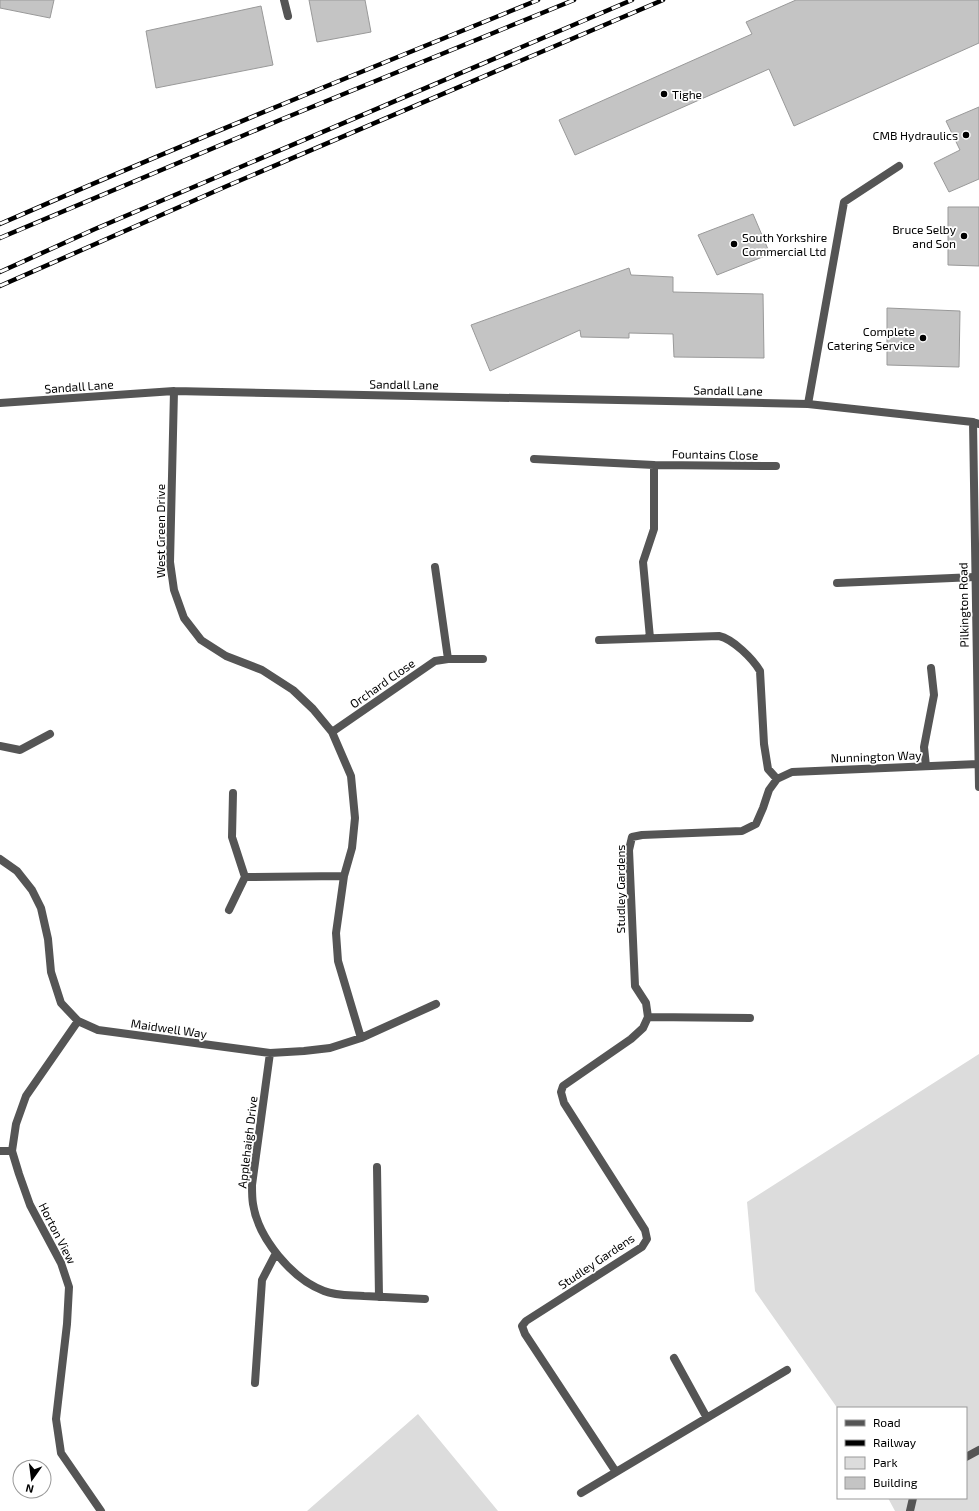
<svg xmlns="http://www.w3.org/2000/svg" width="979" height="1511" viewBox="0 0 979 1511" font-family="'Exo 2',sans-serif">
	<style>
		.green { fill: #dcdcdc }
		.building { fill: #c4c4c4; stroke: #999 }
		.lines { fill: none; stroke-linecap: round; stroke-linejoin: round }
		.lane { stroke: #555; stroke-width: 8 }
		.street { stroke: #555; stroke-width: 8 }
		.rail-casing { stroke: #000; stroke-width: 4.5 }
		.rail { stroke: #fff; stroke-width: 3; stroke-dasharray: 9; stroke-linecap: butt }
		.poi-dot { fill: #000; stroke: #fff; stroke-width: 1.5 }
		.labels { text-anchor: middle; dominant-baseline: central; stroke-width: 3.5; stroke-linejoin: round; paint-order: stroke }
		.poi-label { font-size: 12px; fill: #000; stroke: #fff; text-anchor: end }
		.street-label { font-size: 12px; fill: #000; stroke: #fff }
	</style>
	<rect width="100%" height="100%" fill="#fff"/>
	<!-- green -->
	<path class="green" d="M979,1054V1511H895L888,1498H966V1408L838,1409L755,1291L747,1202Z
		M418,1414L498,1511H307Z"/>
	<!-- building -->
	<path class="building" d="M0,0H54L50,18L0,8Z
		M309,0H365L371,32L317,42Z
		M796,0H979V43L794,126L769,69L575,155L559,120L752,34L746,22Z
		M261,6L273,65L156,88L146,31Z
		M979,107V179L949,192L934,163L960,150L946,121Z
		M948,207H979V266L948,265Z
		M753,214L770,254L717,275L698,235Z
		M629,268L631,275L673,277V292L763,294L764,358L674,357L673,334L629,333V338L581,337L580,330L490,371L471,325Z
		M887,308L960,311L959,367L887,365Z"/>
	<g class="lines">
		<!-- lane -->
		<path class="lane" d="M284,0L288,16
			M837,583L975,577
			M0,746L20,750L50,734
			M926,766L924,747L934,695L931,668
			M966,1457L979,1450
			M910,1511L913,1498"/>
		<!-- street -->
		<path class="street" d="M174,391L170,562L174,590L184,618L201,640L226,656L262,670L293,690L313,709L332,732L351,776L355,818L352,848L344,876L336,933L338,961L361,1038
			M0,403L174,391L808,404L973,422L979,424
			M808,404L844,202L899,166
			M973,422L979,787
			M534,459L654,465
			M435,567L448,659
			M650,638L643,562L654,529V465L776,466
			M599,640L719,636C733,639 753,659 760,671L764,744L768,769L777,779
			M332,732L435,661L448,659H483
			M0,859L17,871L32,890L41,908L48,939L51,972L61,1003L78,1021L98,1030L270,1053L304,1051L330,1048L361,1038L436,1004
			M245,877L344,876
			M229,910L245,877L232,837L233,793
			M648,1017L646,1003L635,986L629,850L632,837L642,835L742,831L756,824L763,808L769,790L777,779L792,772L978,764
			M78,1021L26,1096L16,1124L12,1151L19,1174L30,1205L61,1263L69,1287L67,1324L56,1419L61,1453L101,1511
			M270,1053L252,1185C252,1191 252,1198 253,1204C258,1238 292,1279 324,1291C336,1296 351,1295 364,1296C384,1297 405,1298 425,1299
			M0,1151H12
			M377,1167L379,1297
			M674,1358L707,1418
			M255,1383L262,1280L276,1253
			M616,1472L525,1334L522,1326L526,1321L642,1247L647,1239L645,1230L564,1103L561,1092L563,1086L631,1039L643,1028L648,1017L750,1018
			M581,1493L787,1370"/>
		<!-- rail casing -->
		<g class="rail-casing">
			<path id="rail" d="M0,224C178,146 358,73 538,0
				M0,238L280,120L574,0
				M0,272L95,229L632,0
				M0,286L227,186L663,0"/>
		</g>
		<!-- rail -->
		<use href="#rail" class="rail"/>
	</g>
	<!-- markers -->
	<g class="poi-dot">
		<circle cx="664" cy="94" r="4"/>
		<circle cx="966" cy="135" r="4"/>
		<circle cx="964" cy="236" r="4"/>
		<circle cx="734" cy="244" r="4"/>
		<circle cx="923" cy="338" r="4"/>
	</g>
	<g class="labels">
		<!-- poi labels -->
		<g class="poi-label">
			<text x="672" y="94" text-anchor="start">Tighe</text>
			<text x="958" y="135">CMB Hydraulics</text>
			<text x="956" y="229">Bruce Selby<tspan x="956" dy="14">and Son</tspan></text>
			<text x="742" y="237" text-anchor="start">South Yorkshire<tspan x="742" dy="14">Commercial Ltd</tspan></text>
			<text x="915" y="331">Complete<tspan x="915" dy="14">Catering Service</tspan></text>
		</g>
		<!-- street labels -->
		<g class="street-label">
			<text transform="translate(404 384) rotate(1)">Sandall Lane</text>
			<text transform="translate(79 386) rotate(-4)">Sandall Lane</text>
			<text transform="translate(728 390) rotate(1)">Sandall Lane</text>
			<text transform="translate(715 454) rotate(1)">Fountains Close</text>
			<text transform="translate(160 531) rotate(-90)">West Green Drive</text>
			<text transform="translate(963 605) rotate(-91)">Pilkington Road</text>
			<text transform="translate(382 683) rotate(-35)">Orchard Close</text>
			<text transform="translate(876 756) rotate(-2)">Nunnington Way</text>
			<text transform="translate(620 889) rotate(-90)">Studley Gardens</text>
			<text transform="translate(169 1028) rotate(8)">Maidwell Way</text>
			<text transform="translate(247 1142) rotate(-83)">Applehaigh Drive</text>
			<text transform="translate(58 1233) rotate(63)">Horton View</text>
			<text transform="translate(596 1261) rotate(-34)">Studley Gardens</text>
		</g>
	</g>
	<!-- legend -->
	<rect x="837" y="1407" width="130" height="92" fill="#ffffff" stroke="#999999"/>
	<rect x="845" y="1420" width="20" height="6" fill="#555555" stroke="#999999"/>
	<text x="873" y="1427" font-size="12" fill="#000000">Road</text>
	<rect x="845" y="1440" width="20" height="6" fill="#000000" stroke="#999999"/>
	<text x="873" y="1447" font-size="12" fill="#000000">Railway</text>
	<rect x="845" y="1457" width="20" height="12" fill="#dcdcdc" stroke="#999999"/>
	<text x="873" y="1467" font-size="12" fill="#000000">Park</text>
	<rect x="845" y="1477" width="20" height="12" fill="#c4c4c4" stroke="#999999"/>
	<text x="873" y="1487" font-size="12" fill="#000000">Building</text>
	<!-- north arrow -->
	<g transform="translate(32 1479) rotate(194)"><circle r="19" fill="#ffffff" stroke="#999999"/>
	<path d="M0-3L7 15L0 10L-7 15Z" fill="#000000"/>
	<text y="-6" font-size="11" font-weight="bold" text-anchor="middle" fill="#000000">N</text>
	</g>
</svg>
